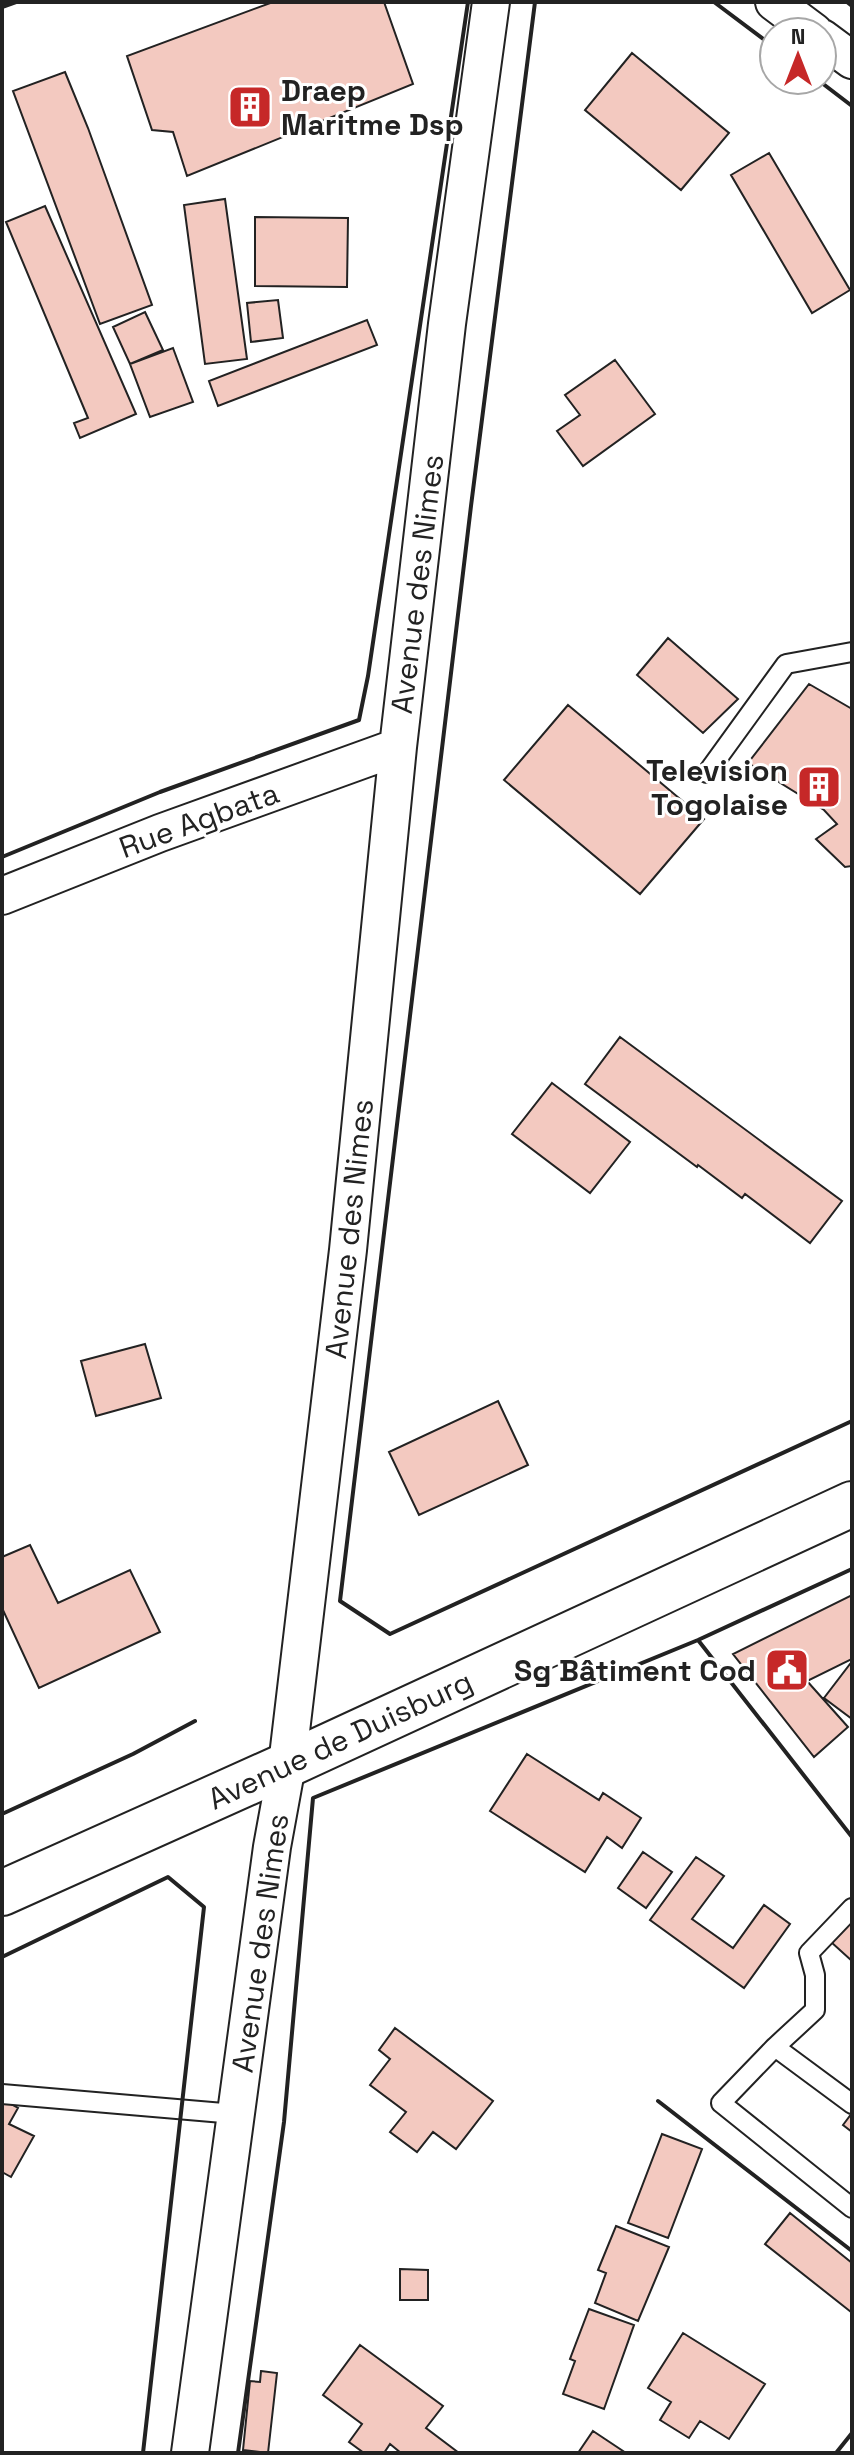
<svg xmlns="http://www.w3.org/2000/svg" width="854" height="2455" viewBox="0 0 854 2455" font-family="'Space Grotesk',sans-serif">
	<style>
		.building { fill: #f3c9c0; stroke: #222; stroke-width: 2 }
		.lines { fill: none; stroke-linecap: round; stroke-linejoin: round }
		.service-casing { stroke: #222; stroke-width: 22 }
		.minor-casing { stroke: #222; stroke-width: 40 }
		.tertiary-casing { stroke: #222; stroke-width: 48 }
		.service { stroke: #fff; stroke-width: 18 }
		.minor { stroke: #fff; stroke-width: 36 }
		.tertiary { stroke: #fff; stroke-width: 44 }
		.wall { stroke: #222; stroke-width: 4 }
		.labels { text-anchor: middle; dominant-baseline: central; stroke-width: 6; stroke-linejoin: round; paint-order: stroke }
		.poi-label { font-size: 30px; font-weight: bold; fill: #222; stroke: #fff; text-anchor: end }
		.street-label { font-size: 30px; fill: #222; stroke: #fff }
	</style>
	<rect width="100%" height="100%" fill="#fff"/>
	<!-- building -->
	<path class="building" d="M273,2H384L413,84L187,176L173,132L152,130L127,56Z
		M632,53L729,133L681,190L585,110Z
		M65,72L88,128L152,305L100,324L13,91Z
		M769,153L850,290L812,313L731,175Z
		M225,199L247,359L205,364L184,205Z
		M45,206L136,414L80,438L74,423L88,418L6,222Z
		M255,217L348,218L347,287L255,286Z
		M278,300L283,338L251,342L247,303Z
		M145,312L163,350L130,364L113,327Z
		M367,320L377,345L218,406L209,381Z
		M173,348L193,402L150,417L130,364Z
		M615,360L655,414L583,466L557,431L580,415L565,395Z
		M668,638L738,699L703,733L637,675Z
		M809,684L852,709V866L845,867L816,839L837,824L824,810L748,763Z
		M568,705L704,819L640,894L504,780Z
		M620,1037L842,1201L810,1243L745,1194L742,1198L698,1165L697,1167L585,1084Z
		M552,1083L630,1142L590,1193L512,1134Z
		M145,1344L161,1398L96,1416L81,1361Z
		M498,1401L528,1465L419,1515L389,1452Z
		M30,1545L58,1603L130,1570L160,1632L39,1688L2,1608V1557Z
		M852,1595V1659L807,1681L848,1727L814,1757L733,1654Z
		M850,1664L852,1665V1719L824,1698Z
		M527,1754L599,1800L603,1793L641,1818L622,1848L607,1837L585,1872L490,1811Z
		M643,1852L672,1872L646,1908L618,1888Z
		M696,1857L724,1876L692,1919L733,1948L764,1905L790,1924L744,1988L650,1920Z
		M852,1919V1961L831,1942Z
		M395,2028L493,2101L456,2149L433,2132L417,2152L390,2132L406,2112L370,2085L390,2059L379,2050Z
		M2,2099L18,2108L9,2124L34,2136L11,2177L2,2172Z
		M852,2113V2132L843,2125Z
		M662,2134L702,2149L668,2238L628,2223Z
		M790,2213L852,2263L851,2312L765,2244Z
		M616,2226L669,2247L638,2321L595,2303L606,2273L598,2270Z
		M400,2269L428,2270V2300H400Z
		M589,2309L634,2325L604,2409L563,2394L575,2361L570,2359Z
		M683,2333L765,2384L729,2439L700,2421L689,2438L660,2420L671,2402L648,2388Z
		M360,2345L443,2406L426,2428L459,2453H401L390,2444L384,2453H364L349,2442L362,2424L323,2395Z
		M261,2371L277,2373L268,2453L243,2450L250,2381L260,2382Z
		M593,2431L626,2453H578Z"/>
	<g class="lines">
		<!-- service casing -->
		<g class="service-casing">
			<path id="service" d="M707,773L786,664L852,652
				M852,1908L809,1953L815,1975V2010L775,2047L721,2103L852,2208
				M775,2047L852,2104
				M2,2094L235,2114"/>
		</g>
		<!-- minor casing -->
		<g class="minor-casing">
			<path id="minor" d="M774,2L814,32
				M822,38L852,60
				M2,896L160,833L398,747
				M190,2453L272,1847L287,1765L348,1250L398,747L447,324L491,2"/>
		</g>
		<!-- tertiary casing -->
		<g class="tertiary-casing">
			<path id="tertiary" d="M2,1893L287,1765L852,1504"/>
		</g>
		<!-- service -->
		<use href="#service" class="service"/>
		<!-- minor -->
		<use href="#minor" class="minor"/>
		<!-- tertiary -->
		<use href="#tertiary" class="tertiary"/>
		<!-- wall -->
		<path class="wall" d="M535,2L471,506L340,1601L390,1634L852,1421
			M714,2L774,47
			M847,2L852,6
			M2,7L16,2
			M818,80L852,106
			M2,857L160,792L359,720L368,676L468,2
			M698,1640L852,1837
			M2,1814L133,1754L195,1721
			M2,1957L168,1877L204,1907L143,2453
			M658,2101L852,2251
			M238,2453L284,2122L313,1798L698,1640L852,1569
			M836,2453L852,2433"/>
	</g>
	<!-- icons -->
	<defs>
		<g id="building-square" transform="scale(2.3)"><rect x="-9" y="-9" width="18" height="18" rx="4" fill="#c62828" stroke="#fff"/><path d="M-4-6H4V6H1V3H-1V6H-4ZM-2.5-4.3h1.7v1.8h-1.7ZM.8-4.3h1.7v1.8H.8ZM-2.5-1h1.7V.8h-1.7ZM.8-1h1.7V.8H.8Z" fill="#fff"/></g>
		<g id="civic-square" transform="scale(2.3)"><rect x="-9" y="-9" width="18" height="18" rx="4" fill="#c62828" stroke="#fff"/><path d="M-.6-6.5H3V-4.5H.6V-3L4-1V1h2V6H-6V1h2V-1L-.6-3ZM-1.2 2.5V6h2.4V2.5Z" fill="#fff"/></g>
	</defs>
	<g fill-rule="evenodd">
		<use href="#building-square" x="250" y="107"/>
		<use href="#building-square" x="819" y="787"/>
		<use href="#civic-square" x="787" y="1670"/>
	</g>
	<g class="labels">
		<!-- poi labels -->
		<g class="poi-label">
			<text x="281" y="90" text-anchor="start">Draep<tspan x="281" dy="34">Maritme Dsp</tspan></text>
			<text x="788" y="770">Television<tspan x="788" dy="34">Togolaise</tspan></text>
			<text x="756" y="1670">Sg Bâtiment Cod</text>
		</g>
		<!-- street labels -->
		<g class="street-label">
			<text transform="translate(417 584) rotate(-83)">Avenue des Nimes</text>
			<text transform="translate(199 820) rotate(-20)">Rue Agbata</text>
			<text transform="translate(349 1229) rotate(-84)">Avenue des Nimes</text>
			<text transform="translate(340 1740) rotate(-25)">Avenue de Duisburg</text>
			<text transform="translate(260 1943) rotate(-82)">Avenue des Nimes</text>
		</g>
	</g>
	<!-- border -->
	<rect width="854" height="2455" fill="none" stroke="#222222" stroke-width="8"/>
	<!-- north arrow -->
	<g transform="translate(798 56)"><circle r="38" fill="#ffffff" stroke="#a7a7a7" stroke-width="2"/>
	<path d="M0-6L14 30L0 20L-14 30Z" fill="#c62828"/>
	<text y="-12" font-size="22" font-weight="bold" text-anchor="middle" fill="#222222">N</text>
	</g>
</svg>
